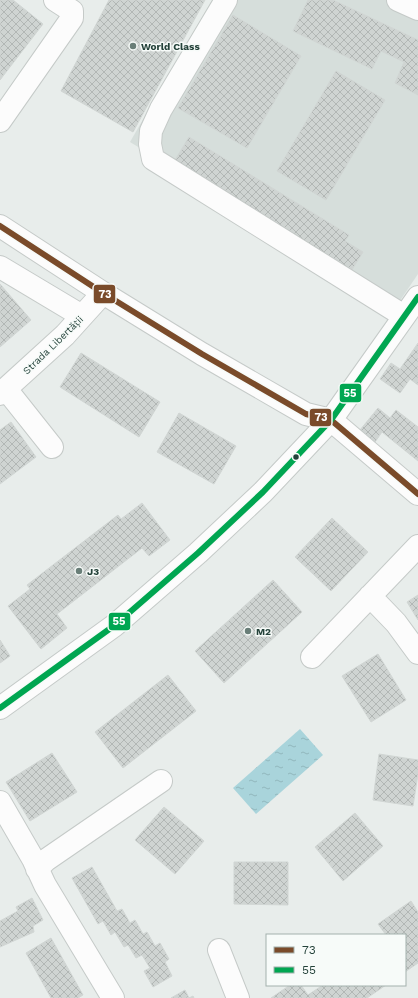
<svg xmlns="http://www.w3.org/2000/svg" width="418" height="998" viewBox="0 0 418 998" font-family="'Work Sans',sans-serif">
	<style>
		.built { fill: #d6dedb }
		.water { fill: url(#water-ripples) }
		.building { fill: url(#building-cross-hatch); stroke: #d1d6d4 }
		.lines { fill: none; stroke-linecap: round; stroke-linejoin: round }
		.minor-casing { stroke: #c5cac8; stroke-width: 24 }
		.minor { stroke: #fcfcfc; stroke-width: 22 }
		.bus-1-casing { stroke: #f7fbf9; stroke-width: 9 }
		.bus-2-casing { stroke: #f7fbf9; stroke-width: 9 }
		.bus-1 { stroke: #7a4b2a; stroke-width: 6 }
		.bus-2 { stroke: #00a651; stroke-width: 6 }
		.poi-dot { fill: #697e78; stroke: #f7fbf9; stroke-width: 1.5 }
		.bus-dot { fill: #24423a; stroke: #f7fbf9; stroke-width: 1.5 }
		.labels { text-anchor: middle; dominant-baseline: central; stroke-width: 3; stroke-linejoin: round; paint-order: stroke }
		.poi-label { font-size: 10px; font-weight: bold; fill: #24423a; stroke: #f7fbf9; text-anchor: start }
		.street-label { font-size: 10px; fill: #24423a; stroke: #f7fbf9 }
		.line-badge { stroke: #f7fbf9; stroke-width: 1.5 }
		.badge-label { font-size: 11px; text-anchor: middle; font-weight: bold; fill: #fff }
	</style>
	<defs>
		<pattern id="water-ripples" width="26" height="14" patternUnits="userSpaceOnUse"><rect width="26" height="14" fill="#a9d4db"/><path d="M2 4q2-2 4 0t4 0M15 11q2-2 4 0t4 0" fill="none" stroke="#91b7bd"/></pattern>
		<pattern id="building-cross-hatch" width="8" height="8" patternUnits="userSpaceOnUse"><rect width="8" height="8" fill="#cfd4d2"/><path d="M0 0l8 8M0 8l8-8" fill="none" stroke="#b2b7b5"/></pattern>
	</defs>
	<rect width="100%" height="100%" fill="#e8edeb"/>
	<!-- built -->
	<path class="built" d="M212,0H418V274L397,305L130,142Z"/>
	<!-- water -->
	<path class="water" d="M300,729L323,755L256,814L233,788Z"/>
	<!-- building -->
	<path class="building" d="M0,0H13L43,24L0,80Z
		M109,0H205L133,132L61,91Z
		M308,0H333L418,40V95L395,83L404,62L381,51L372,69L293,31Z
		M233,15L301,56L247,148L178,108Z
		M336,71L385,100L326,200L277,171Z
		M189,137L349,235L345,241L363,252L350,273L172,165Z
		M0,284L31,320L0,347Z
		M418,343V385L410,379L400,393L380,379L391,363L400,369Z
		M81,353L160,402L139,437L60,387Z
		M378,408L390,418L396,410L418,427V461L382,432L375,442L360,430Z
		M179,413L236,446L214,484L157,452Z
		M11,422L36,457L0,484V430Z
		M142,503L170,540L149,556L142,548L57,614L67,628L41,649L8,606L30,589L27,585L118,515L121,519Z
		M332,518L368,552L331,591L295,557Z
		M273,580L302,612L224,683L195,651Z
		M418,595V620L407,602Z
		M0,640L10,656L0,663Z
		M378,654L406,700L371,722L342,676Z
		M168,675L196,711L123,768L95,732Z
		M52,753L77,792L30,821L6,782Z
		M379,754L418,760V774L413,806L373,800Z
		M164,807L204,841L175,874L135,840Z
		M355,813L383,846L343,881L315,847Z
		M234,862H288V905L234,904Z
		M92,867L117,911L122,909L130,923L135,920L143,934L147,932L155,946L160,943L169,959L165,962L172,976L153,987L144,971L150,968L142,955L136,958L128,945L124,947L115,932L111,935L103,921L98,924L72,878Z
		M32,898L43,920L33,926L34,932L0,947V921L18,911L16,907Z
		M411,901L418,912V963L405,972V935H386L378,924Z
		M51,938L83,995L78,998H51L26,953Z
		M290,985H301L308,995L323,985H386L367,998H271Z
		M185,990L189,998L193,996L194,998H171Z"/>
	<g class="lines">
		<!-- minor casing -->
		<g class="minor-casing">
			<path id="minor" d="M226,0L161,109L151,131L150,144L153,159L404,316
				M398,0L418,9
				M0,121L72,18V11L55,0
				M0,226L103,293L202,354L306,414L331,420L418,494
				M0,267L82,316
				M6,389L52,447
				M0,394L65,335L103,293
				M370,596L396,623L418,653
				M312,657L418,546
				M0,708L115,625L198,553L263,492L331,420L418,297
				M0,802L33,859L45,885L113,998
				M37,869L46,860L161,781
				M219,950L238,998"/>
		</g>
		<!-- minor -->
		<use href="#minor" class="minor"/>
		<!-- bus-1 casing -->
		<g class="bus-1-casing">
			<path id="bus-1" d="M0,226L103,293L202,354L306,414L331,420L418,494"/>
		</g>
		<!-- bus-2 casing -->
		<g class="bus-2-casing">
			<path id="bus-2" d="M0,708L115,625L198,553L263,492L331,420L418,297"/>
		</g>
		<!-- bus-1 -->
		<use href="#bus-1" class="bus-1"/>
		<!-- bus-2 -->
		<use href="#bus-2" class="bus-2"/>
	</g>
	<!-- markers -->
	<g class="poi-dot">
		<circle cx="133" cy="46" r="4"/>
		<circle cx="79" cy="571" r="4"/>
		<circle cx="248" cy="631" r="4"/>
	</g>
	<circle class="bus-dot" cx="296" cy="457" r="3.5"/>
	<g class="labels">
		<!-- poi labels -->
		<g class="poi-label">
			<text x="141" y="46">World Class</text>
			<text x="87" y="571">J3</text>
			<text x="256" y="631">M2</text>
		</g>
		<!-- street labels -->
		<g class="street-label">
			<text transform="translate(53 345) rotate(-44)">Strada Libertății</text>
		</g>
	</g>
	<g class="line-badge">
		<rect x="93" y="284" width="23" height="20" rx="4" fill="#7a4b2a"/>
		<rect x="339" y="383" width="23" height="20" rx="4" fill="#00a651"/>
		<rect x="309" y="408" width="23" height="19" rx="4" fill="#7a4b2a"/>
		<rect x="108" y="612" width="23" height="19" rx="4" fill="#00a651"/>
	</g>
	<g class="badge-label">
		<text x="105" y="298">73</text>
		<text x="350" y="397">55</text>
		<text x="321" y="421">73</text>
		<text x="119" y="625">55</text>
	</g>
	<!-- legend -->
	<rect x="266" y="934" width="140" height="52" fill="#f7fbf9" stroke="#a3b1ad"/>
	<rect x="274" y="947" width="20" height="6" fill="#7a4b2a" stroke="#a3b1ad"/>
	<text x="302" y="954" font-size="12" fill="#24423a">73</text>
	<rect x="274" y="967" width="20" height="6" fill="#00a651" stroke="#a3b1ad"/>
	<text x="302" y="974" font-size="12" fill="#24423a">55</text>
</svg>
